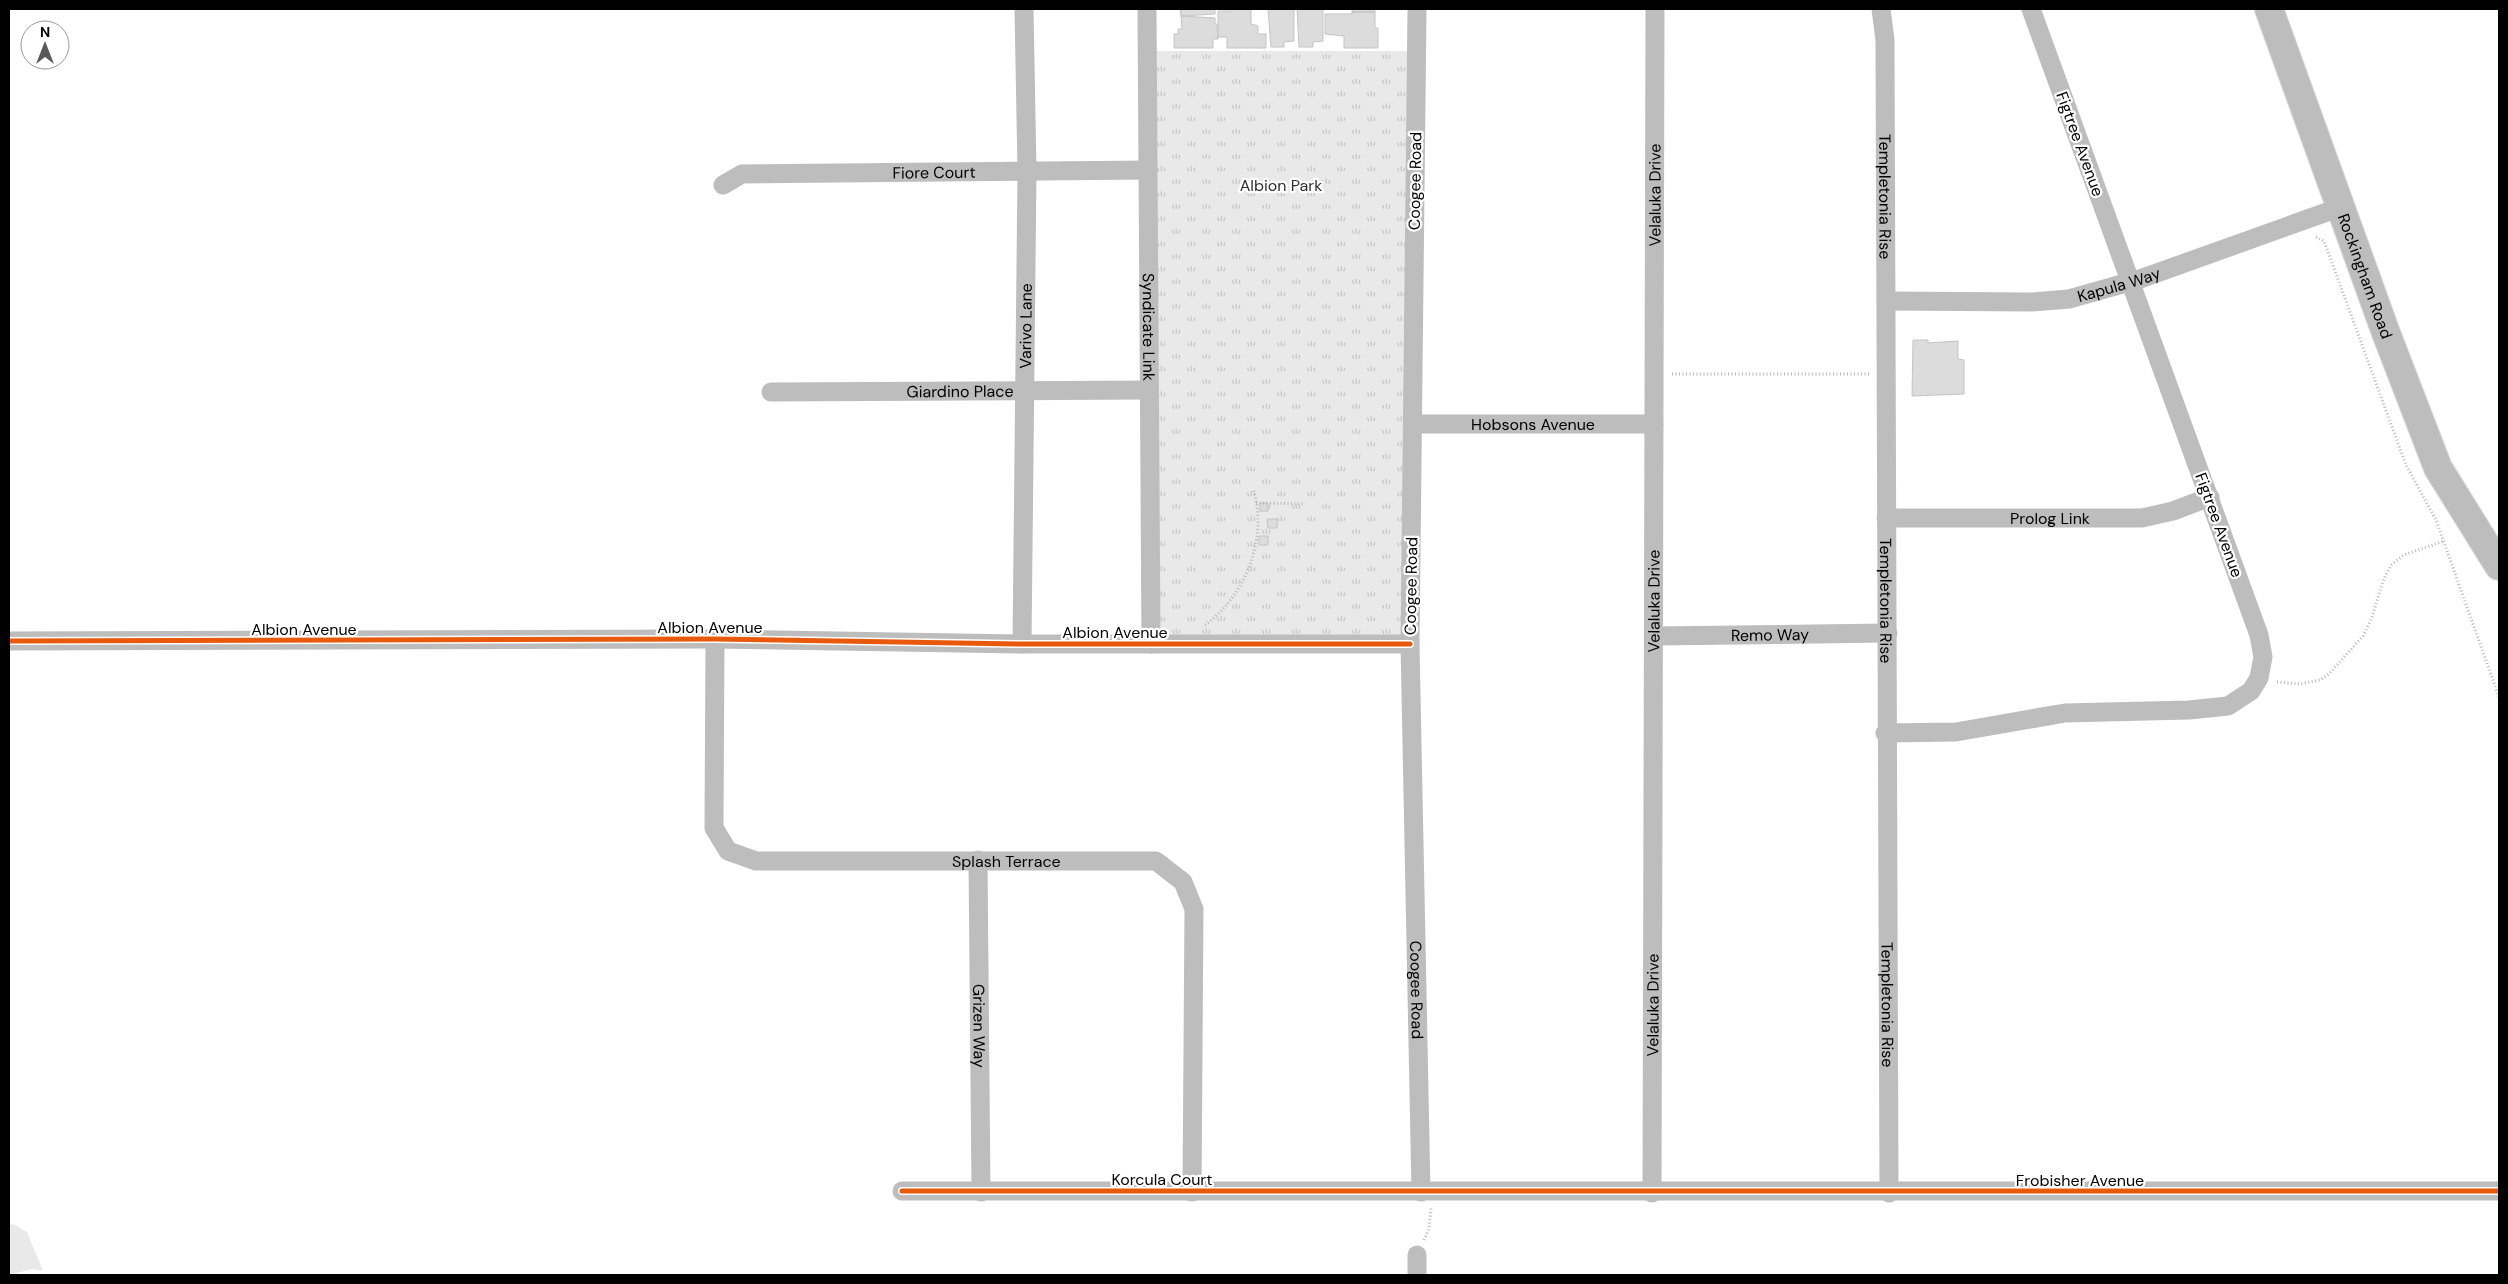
<svg xmlns="http://www.w3.org/2000/svg" width="2508" height="1284" viewBox="0 0 2508 1284" font-family="'DM Sans',sans-serif">
	<style>
		.green { fill: #e9e9e9 }
		.park { fill: url(#park-tufts) }
		.building { fill: #dcdcdc; stroke: #c4c4c4 }
		.lines { fill: none; stroke-linecap: round; stroke-linejoin: round }
		.primary-casing { stroke: #dbdbdb; stroke-width: 30 }
		.path { stroke: #b8b8b8; stroke-width: 3; stroke-dasharray: 1 2.5; stroke-linecap: butt }
		.street { stroke: #bdbdbd; stroke-width: 19 }
		.primary { stroke: #bdbdbd; stroke-width: 28 }
		.cycleway-casing { stroke: #fff; stroke-width: 8 }
		.cycleway { stroke: #e8590c; stroke-width: 5 }
		.labels { text-anchor: middle; dominant-baseline: central; stroke-width: 4.5; stroke-linejoin: round; paint-order: stroke }
		.street-label { font-size: 16px; fill: #000; stroke: #fff }
		.park-label { font-size: 16px; fill: #2e2e2e; stroke: #fff }
	</style>
	<defs>
		<pattern id="park-tufts" width="24" height="20" patternUnits="userSpaceOnUse" patternTransform="scale(1.25)"><rect width="24" height="20" fill="#e9e9e9"/><path d="M3 7l-1-3M5 7V3M7 7l1-3M15 17l-1-3M17 17v-4M19 17l1-3" fill="none" stroke="#c6c6c6"/></pattern>
	</defs>
	<rect width="100%" height="100%" fill="#fff"/>
	<!-- green -->
	<path class="green" d="M13,1224L27,1232L43,1271L32,1269L9,1275V1225Z"/>
	<!-- park -->
	<path class="park" d="M1147,51H1417L1410,644H1151Z"/>
	<!-- building -->
	<path class="building" d="M1180,9H1215V14L1181,16Z
		M1232,9H1251V24L1258,26V34H1266V48H1227V37H1218V11H1232Z
		M1268,9H1294V41L1284,42V47H1271Z
		M1297,9H1323V41L1313,42V47H1299Z
		M1352,9H1375V12H1352Z
		M1352,12H1375V28H1378V48H1344V36L1325,34V14H1352Z
		M1181,16L1215,18V24H1217L1218,39H1213V48H1174V34H1178V29H1182Z
		M1913,340H1928V343L1958,341V359L1964,360V394L1912,396Z
		M1260,503H1268V511H1260Z
		M1267,519H1277V528H1268Z
		M1259,536H1268V545H1259Z"/>
	<g class="lines">
		<!-- primary casing -->
		<g class="primary-casing">
			<g id="primary">
				<path id="s14" d="M2269,9L2386,333L2438,468L2499,566"/>
			</g>
		</g>
		<!-- path -->
		<path class="path" d="M2316,237L2324,241L2406,465L2436,520L2499,697
			M1672,374H1869
			M1256,503L1303,504
			M1205,625C1245,596 1269,538 1253,489
			M2277,682L2300,684L2320,680L2329,674L2363,636L2372,617L2383,581L2391,565L2404,555L2444,541
			M1424,1240L1429,1229L1431,1208"/>
		<!-- street -->
		<g class="street">
			<path id="s1" d="M1147,9L1151,644"/>
			<path id="s2" d="M1417,9L1410,644L1421,1192"/>
			<path id="s3" d="M1881,9L1885,40C1886,424 1886,808 1889,1193"/>
			<path id="s4" d="M723,185L742,174L1148,170"/>
			<path id="s5" d="M1886,301L2032,302L2069,299L2140,279L2341,207"/>
			<path id="s6" d="M771,392L1149,390"/>
			<path id="s7" d="M1413,424H1654"/>
			<path id="s8" d="M1886,518H2142L2173,511L2210,497"/>
			<path id="s9" d="M1654,636L1888,633"/>
			<path id="s10" d="M715,639L714,828L728,851L756,861H1156L1183,882L1194,909L1192,1192"/>
			<path d="M9,641L715,639L1022,644H1410"/>
			<path id="s11" d="M1022,644L1027,171L1024,9"/>
			<path d="M1885,733L1956,732L2065,713L2189,710L2228,706L2251,691L2259,678L2263,657L2259,635L2031,9"/>
			<path id="s12" d="M978,860L981,1192"/>
			<path d="M902,1191H2499"/>
			<path id="s13" d="M1652,1193L1655,9"/>
			<path d="M1417,1275V1255"/>
		</g>
		<!-- primary -->
		<use href="#primary" class="primary"/>
		<!-- cycleway casing -->
		<g class="cycleway-casing">
			<path id="cycleway" d="M9,641L715,639L1022,644H1410
				M902,1191H2499"/>
		</g>
		<!-- cycleway -->
		<use href="#cycleway" class="cycleway"/>
	</g>
	<g class="labels">
		<!-- street labels -->
		<g class="street-label">
			<text transform="translate(2080 144) rotate(70)">Figtree Avenue</text>
			<text stroke="none"><textPath href="#s4" startOffset="214">Fiore Court</textPath></text>
			<text transform="translate(1415 181) rotate(-89)">Coogee Road</text>
			<text stroke="none"><textPath href="#s13" startOffset="998">Velaluka Drive</textPath></text>
			<text stroke="none"><textPath href="#s3" startOffset="188">Templetonia Rise</textPath></text>
			<text stroke="none"><textPath href="#s14" startOffset="284">Rockingham Road</textPath></text>
			<text stroke="none"><textPath href="#s5" startOffset="235">Kapula Way</textPath></text>
			<text stroke="none"><textPath href="#s11" startOffset="318">Varivo Lane</textPath></text>
			<text stroke="none"><textPath href="#s1" startOffset="318">Syndicate Link</textPath></text>
			<text stroke="none"><textPath href="#s6" startOffset="189">Giardino Place</textPath></text>
			<text stroke="none"><textPath href="#s7" startOffset="120">Hobsons Avenue</textPath></text>
			<text stroke="none"><textPath href="#s8" startOffset="164">Prolog Link</textPath></text>
			<text transform="translate(2219 525) rotate(70)">Figtree Avenue</text>
			<text transform="translate(1411 586) rotate(-89)">Coogee Road</text>
			<text stroke="none"><textPath href="#s13" startOffset="592">Velaluka Drive</textPath></text>
			<text stroke="none"><textPath href="#s3" startOffset="592">Templetonia Rise</textPath></text>
			<text x="710" y="627">Albion Avenue</text>
			<text x="304" y="629">Albion Avenue</text>
			<text x="1115" y="632">Albion Avenue</text>
			<text stroke="none"><textPath href="#s9" startOffset="116">Remo Way</textPath></text>
			<text stroke="none"><textPath href="#s10" startOffset="496">Splash Terrace</textPath></text>
			<text stroke="none"><textPath href="#s2" startOffset="981">Coogee Road</textPath></text>
			<text stroke="none"><textPath href="#s13" startOffset="188">Velaluka Drive</textPath></text>
			<text stroke="none"><textPath href="#s3" startOffset="996">Templetonia Rise</textPath></text>
			<text stroke="none"><textPath href="#s12" startOffset="166">Grizen Way</textPath></text>
			<text x="1162" y="1179">Korcula Court</text>
			<text x="2080" y="1180">Frobisher Avenue</text>
		</g>
		<!-- park labels -->
		<g class="park-label">
			<text x="1281" y="185">Albion Park</text>
		</g>
	</g>
	<!-- border -->
	<rect width="2508" height="1284" fill="none" stroke="#000000" stroke-width="20"/>
	<!-- north arrow -->
	<g transform="translate(45 45)"><circle r="24" fill="#ffffff" stroke="#999999"/>
	<path d="M0-4L9 19L0 12L-9 19Z" fill="#595959"/>
	<text y="-8" font-size="14" font-weight="bold" text-anchor="middle" fill="#000000">N</text>
	</g>
</svg>
